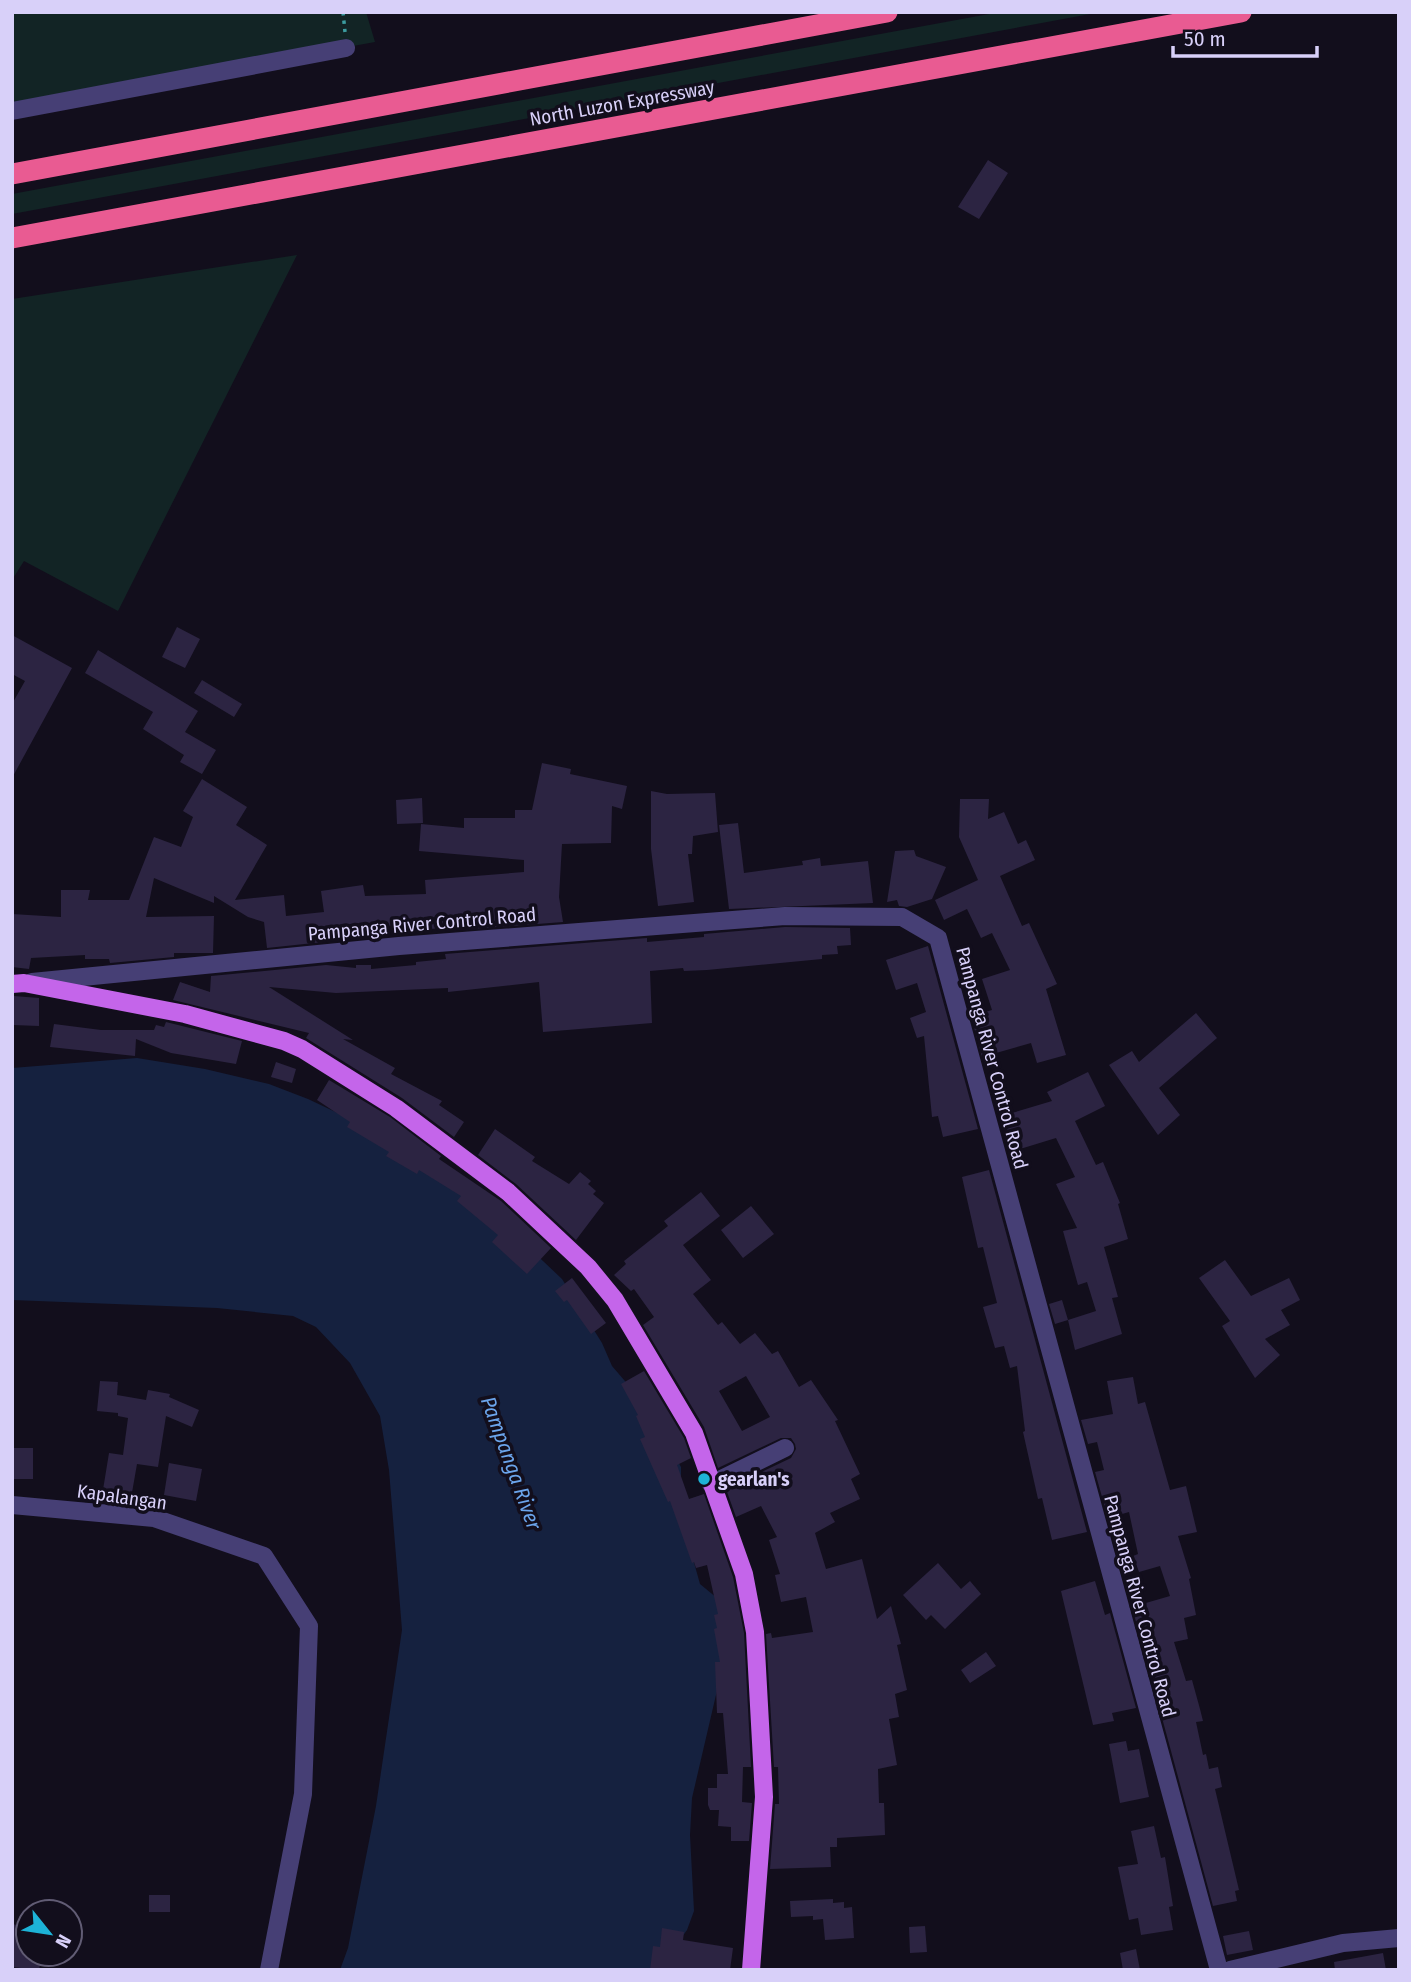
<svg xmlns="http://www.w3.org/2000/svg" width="1411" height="1982" viewBox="0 0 1411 1982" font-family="'Fira Sans Condensed',sans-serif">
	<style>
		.green { fill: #122425 }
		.water { fill: #15213f }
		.building { fill: #2c2442; fill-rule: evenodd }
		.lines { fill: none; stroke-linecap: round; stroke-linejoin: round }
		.path { stroke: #3c9ca0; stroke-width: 3.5; stroke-dasharray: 3.5 5; stroke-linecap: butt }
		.minor { stroke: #463f75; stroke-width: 18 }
		.major { stroke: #c465ea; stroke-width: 18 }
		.highway { stroke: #e95b92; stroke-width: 21 }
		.poi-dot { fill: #1db3d7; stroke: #120e1c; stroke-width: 2.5 }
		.labels { text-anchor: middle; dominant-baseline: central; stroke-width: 7; stroke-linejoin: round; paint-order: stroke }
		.street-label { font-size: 19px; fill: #d8d0f9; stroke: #120e1c }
		.poi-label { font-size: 19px; font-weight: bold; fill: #d8d0f9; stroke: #120e1c; text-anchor: start }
		.water-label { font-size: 21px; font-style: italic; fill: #6ba4eb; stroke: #120e1c }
	</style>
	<rect width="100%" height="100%" fill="#120e1c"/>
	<!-- green -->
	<path class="green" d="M12,12H366L375,42L12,108Z
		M1000,12H1101L12,214V194Z
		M297,255L118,611L24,561L12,580V299Z"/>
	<!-- water -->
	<path class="water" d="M137,1058L205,1069L269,1084L308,1099L380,1133L524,1243L562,1279L602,1343L612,1366L649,1409L681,1467V1516L700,1584L723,1603L719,1682L692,1798L690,1835L694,1911L687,1930L658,1970H340L348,1948L376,1806L402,1630L389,1470L380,1416L350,1363L316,1327L293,1316L217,1308L12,1300V1068Z"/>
	<!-- building -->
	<path class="building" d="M988,160L1008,173L979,219L958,207Z
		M177,627L200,639L185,668L162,657Z
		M12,635L72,668L12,778V704L25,681L12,674Z
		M98,650L198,711L185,732L216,750L202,774L180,762L184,755L143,729L153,712L85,673Z
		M202,680L242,704L234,717L194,693Z
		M542,763L571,769L570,774L627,786L622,809L612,806L611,843L562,844L559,897L563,922L444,931L443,928L430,929L428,921L323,934V942L267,948L264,922L248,917L214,896V903L154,878L146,917L214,916L213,953H174V957L110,963L109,959H85V955L31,958L29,969L12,967V914L61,917V890H90L88,900H129L154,837L181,847L193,817L183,811L202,779L247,807L236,825L267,845L235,900L284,895L286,916L324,912L321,891L363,885L365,896L426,894L425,880L524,872V860L419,851L421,824L464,828V818H515V810H532Z
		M651,791L667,794L715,793L718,832L693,836L692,854H688L694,902L658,906L651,849Z
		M422,798L423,823L397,824L396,800Z
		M960,799H989L988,819L1004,812L1018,844L1026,840L1035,860L1000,876L1022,926L1029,923L1057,984L1046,989L1066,1055L1037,1063L1031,1043L982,1057L971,1016L992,1010L982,979L1010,970L992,933L981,938L967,909L944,920L935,900L978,880L959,837Z
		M738,823L744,873L803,865L802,861L820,858L821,866L868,861L873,903L729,909L719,825Z
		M914,850L916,856L946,867L932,899L907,907L899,906L897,900L887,902L895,851Z
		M785,927L850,928L851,945L837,946L838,954L822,955V959L707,970L684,971L683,968L650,971L652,1023L543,1032L539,982L448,992V988L336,993L269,987L353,1040L343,1039L395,1068L391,1074L442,1101L439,1105L464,1122L454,1137L402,1098L306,1038L309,1033L173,1000L180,982L210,992L211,976L326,965L356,968V965H371V969L416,965V962L446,959L445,954L647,938V942L704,937V934Z
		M928,946L978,1129L943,1137L938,1116L932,1117L924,1036L917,1038L910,1018L926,1012L917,983L896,990L886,960Z
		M14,996L39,998V1026L13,1025Z
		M1196,1013L1217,1038L1159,1088L1180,1115L1158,1135L1109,1065L1132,1051L1139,1062Z
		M166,1022L242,1041L236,1064L171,1053L136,1039L135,1056L50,1047L54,1024L101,1030H154L156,1025L164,1027Z
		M276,1062L296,1069L292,1083L271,1077Z
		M1088,1072L1105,1106L1075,1121L1096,1165L1103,1162L1120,1203L1118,1204L1128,1239L1104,1247L1118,1297L1112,1298L1122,1334L1075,1350L1068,1320L1096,1311L1087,1282L1078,1285L1063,1231L1077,1228L1056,1184L1075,1177L1056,1138L1010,1152L1002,1116L1052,1101L1047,1092Z
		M329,1080L390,1117L441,1156L439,1159L501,1201L551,1248L527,1274L492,1242L498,1235L457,1201L461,1196L419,1170L417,1174L386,1156L389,1152L347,1127L350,1122L317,1100Z
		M495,1129L535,1157L532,1161L569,1184L580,1172L591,1181L588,1184L596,1191L593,1194L604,1203L576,1240L516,1184L478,1155Z
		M989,1170L1087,1532L1052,1540L1042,1498L1038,1499L1023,1432L1025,1431L1017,1366L1010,1368L1004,1346L995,1348L983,1307L997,1303L983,1247L978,1248L962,1177Z
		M701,1192L720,1216L683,1245L711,1280L693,1294L718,1325L722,1322L740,1344L755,1333L772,1354L778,1351L799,1387L811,1380L838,1420L835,1421L860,1474L851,1479L860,1499L830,1513L835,1522L815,1533L826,1569L862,1559L877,1619L891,1606L901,1644L897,1645L907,1690L895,1694L899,1717L889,1719L897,1765L878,1769L879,1803H884L885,1835L837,1838V1847H830L831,1867L770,1869L775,1804H779L778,1767H774L766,1634L771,1633L772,1638L813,1632L806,1597L781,1602L775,1575L780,1574L769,1540L777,1537L761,1506L736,1517L726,1489L791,1458L796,1449L795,1444L791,1438H781L718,1468L704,1427L643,1325L654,1317L634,1289L631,1291L614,1275L626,1264L624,1261L668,1226L664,1221ZM746,1376L770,1417L742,1431L719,1391Z
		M751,1206L774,1234L743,1258L721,1230Z
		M1225,1260L1251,1296L1289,1278L1300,1300L1281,1310L1290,1325L1265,1339L1280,1355L1255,1378L1222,1326L1230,1321L1199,1278Z
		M572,1278L606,1323L591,1334L567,1300L564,1302L555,1291Z
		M1062,1300L1068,1320L1055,1324L1049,1304Z
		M644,1371L684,1438L691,1458L677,1465L689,1499L704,1494L733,1577L744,1633L751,1767H743L742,1802L752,1803L749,1841H731V1827L718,1826L719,1810H710L708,1805V1788H717V1774H728L723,1713H717L715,1662H720L714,1629L717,1628L714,1615L718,1614L707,1565L696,1568L694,1562L692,1563L670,1501L668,1502L640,1439L645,1437L636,1416L638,1415L621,1384Z
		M1133,1377L1138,1404L1145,1402L1170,1490L1186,1486L1197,1532L1178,1536L1191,1578L1189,1579L1196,1615L1184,1618L1188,1639L1174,1642L1186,1681L1192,1680L1200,1709L1203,1721L1196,1722L1203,1755L1206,1754L1209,1769L1218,1767L1222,1787L1215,1789L1239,1890L1235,1891L1237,1901L1213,1906L1132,1607L1170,1596L1160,1566L1139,1572L1133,1556L1138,1554L1129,1512L1108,1518L1095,1472L1104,1470L1097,1442L1088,1444L1081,1420L1113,1414L1107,1381Z
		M100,1381L118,1382L117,1395L146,1400L148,1390L170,1394L169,1397L199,1410L192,1427L166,1416L158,1467L137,1464L130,1504L101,1502L109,1453L123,1455L128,1418L118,1416V1413L97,1411Z
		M12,1448H33V1479H12Z
		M169,1463L202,1469L196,1501L164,1495Z
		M938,1563L961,1589L970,1581L981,1594L945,1629L931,1615L926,1620L903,1595Z
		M1095,1581L1105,1615L1110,1613L1136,1708L1112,1713L1114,1721L1093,1725L1061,1591Z
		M986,1652L996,1666L970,1683L961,1670Z
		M1126,1741L1128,1751L1139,1749L1149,1797L1120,1803L1109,1744Z
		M1154,1826L1161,1858L1165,1857L1173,1906L1169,1907L1173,1930L1141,1935L1138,1918L1129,1920L1118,1867L1138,1864L1131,1831Z
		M149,1895H170V1912H149Z
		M833,1899V1903L844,1902V1908L852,1907L854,1938L825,1940L823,1919L813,1920V1916L791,1917L790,1901Z
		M12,1924L28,1927V1954H42L39,1970L12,1967Z
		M925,1926L927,1952L910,1953L909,1927Z
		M662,1928L684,1932L683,1940L733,1948L730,1970H650L653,1946L660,1947Z
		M1249,1931L1253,1950L1227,1955L1223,1936Z
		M1136,1949L1140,1970H1123L1120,1953Z
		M1383,1953L1386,1970H1335L1334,1962Z"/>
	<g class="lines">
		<!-- path -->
		<path class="path" d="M343,12L345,32"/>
		<!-- minor -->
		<path class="minor" d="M12,111L346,48
			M32,982L399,946L785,916L902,917L938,938L1219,1970
			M711,1484L785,1448
			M12,1505L154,1518L264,1556L309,1626L303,1794L269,1970
			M1230,1970L1343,1943L1399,1938"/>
		<!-- major -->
		<path class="major" d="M12,984L24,983L185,1014L284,1041L302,1049L396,1108L508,1192L588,1267L615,1300L694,1433L744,1574L755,1632L764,1797L751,1970"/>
		<!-- highway -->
		<path class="highway" d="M12,174L887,12
			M12,238L1241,12"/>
	</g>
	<!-- markers -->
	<circle class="poi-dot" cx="704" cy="1479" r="7"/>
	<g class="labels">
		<!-- street labels -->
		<g class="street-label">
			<text transform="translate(622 103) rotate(-10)">North Luzon Expressway</text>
			<text transform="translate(422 924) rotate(-5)">Pampanga River Control Road</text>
			<text transform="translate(992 1058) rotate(75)">Pampanga River Control Road</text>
			<text transform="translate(122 1497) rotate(8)">Kapalangan</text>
			<text transform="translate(1140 1606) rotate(75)">Pampanga River Control Road</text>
		</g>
		<!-- poi labels -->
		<g class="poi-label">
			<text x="718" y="1479">gearlan's</text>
		</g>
		<!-- water labels -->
		<g class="water-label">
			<text transform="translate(511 1463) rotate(70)">Pampanga River</text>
		</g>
	</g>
	<!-- border -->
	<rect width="1411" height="1982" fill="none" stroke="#d8d0f9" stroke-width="28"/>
	<!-- north arrow -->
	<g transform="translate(49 1933) rotate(120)"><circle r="33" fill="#120e1c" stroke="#615c74" stroke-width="2"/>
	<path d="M0-5L12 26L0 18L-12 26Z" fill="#1db3d7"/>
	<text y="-10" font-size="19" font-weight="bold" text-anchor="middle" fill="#d8d0f9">N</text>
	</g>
	<!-- scale -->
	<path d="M1173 46v10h144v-10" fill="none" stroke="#d8d0f9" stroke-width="3.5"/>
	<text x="1184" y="46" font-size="21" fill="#d8d0f9" stroke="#120e1c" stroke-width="5" paint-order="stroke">50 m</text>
</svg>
